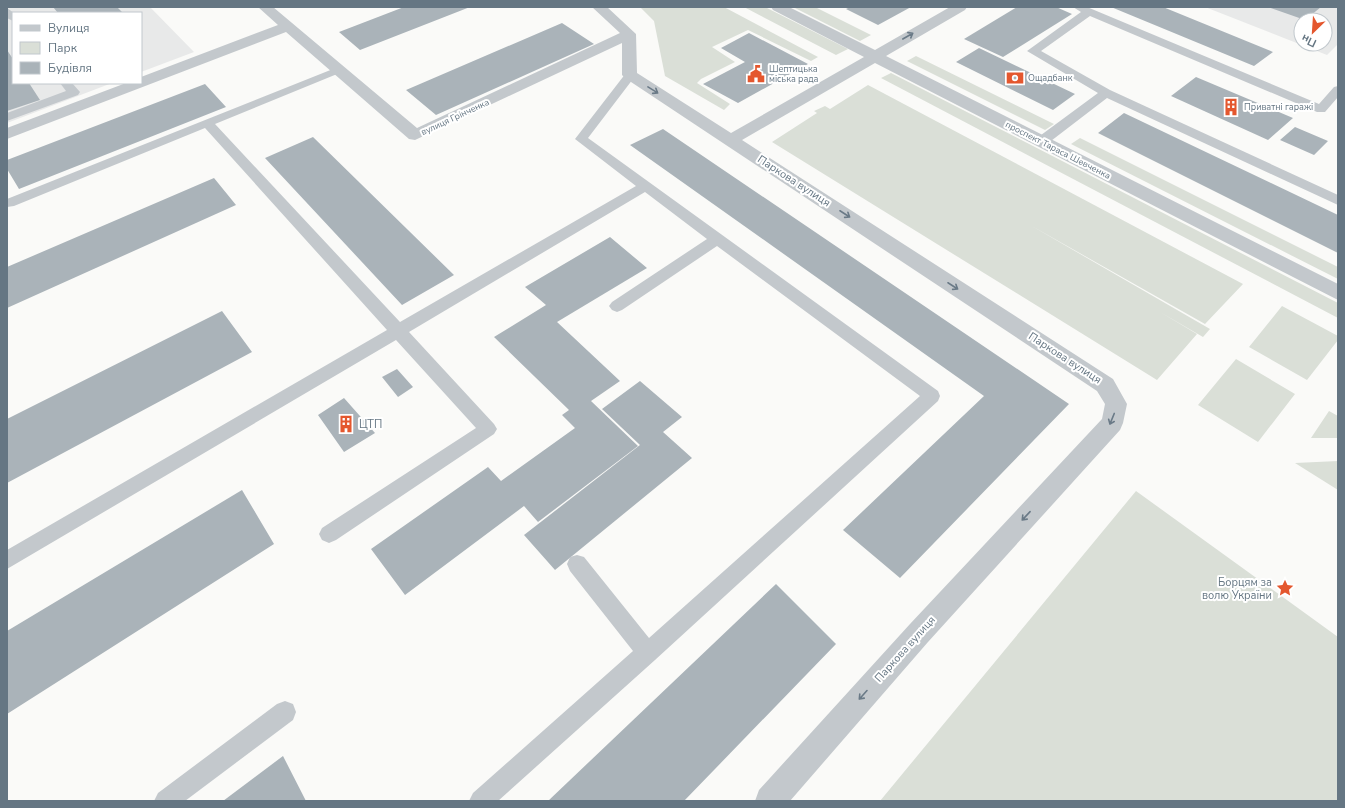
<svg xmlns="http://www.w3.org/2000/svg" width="1345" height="808" viewBox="0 0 1345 808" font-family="'Nunito Sans',sans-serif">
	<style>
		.built { fill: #e8e9e9; fill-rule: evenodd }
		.green { fill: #dadfd7 }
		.building { fill: #aab3b9 }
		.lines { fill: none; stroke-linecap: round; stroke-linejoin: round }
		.lane { fill: #c3c8cc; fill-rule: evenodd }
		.street { fill: #c3c8cc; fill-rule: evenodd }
		.oneway { stroke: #6a7a87 }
		.labels { text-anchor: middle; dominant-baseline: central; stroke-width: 4; stroke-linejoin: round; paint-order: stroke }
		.far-poi-label { font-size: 9px; fill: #657683; stroke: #fff; text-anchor: start }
		.far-street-label { font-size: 9px; fill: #657683; stroke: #fff }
		.street-label { font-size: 11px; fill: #657683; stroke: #fff }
		.poi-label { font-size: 11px; fill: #657683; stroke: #fff; text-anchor: start }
	</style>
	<rect width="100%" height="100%" fill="#fafaf8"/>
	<!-- built -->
	<path class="built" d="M7,7H150L194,52L141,72V13H13V83H112L7,123Z
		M1205,7H1338V44L1327,55ZM1301,20H1325V44H1301Z"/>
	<!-- green -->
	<path class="green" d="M640,7H724L818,57L811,61L748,30L712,47L735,62L701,79L697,83L730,104L724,110L665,76L654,21Z
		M744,7H765L848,49L836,55Z
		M793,7H815L871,35L860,41Z
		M916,56L1054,124L1045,130L907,61Z
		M891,73L1338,303V318L881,78Z
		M868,85L1243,284L1205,324L1030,225L1210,329L1203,337L1160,312L1197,334L1157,380L772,142L817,113L814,111L825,106L830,109Z
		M1080,138L1338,267V279L1071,144Z
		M1282,306L1338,336V340L1307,380L1249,347Z
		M1236,359L1295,394L1258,442L1198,405Z
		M1329,411L1338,416V438H1311Z
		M1338,461V490L1295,463Z
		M1136,491L1338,637V801H880Z"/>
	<!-- building -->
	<path class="building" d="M53,7H117L123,13H58Z
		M404,7H470L360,50L339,32Z
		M850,7H911L878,25L846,9Z
		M1017,7H1056L1072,14L1003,57L964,39Z
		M1111,7H1163L1273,52L1254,66Z
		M1268,7H1321L1305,20Z
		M562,23L594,44L436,115L406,90Z
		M749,33L808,64L738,103L703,84L745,62L721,48Z
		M979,48L1075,94L1053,110L956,62Z
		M7,50L13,59V83H29L40,100L7,111Z
		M1196,77L1293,118L1268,140L1171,96Z
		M205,84L226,107L19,189L7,169V160Z
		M1124,113L1338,215V253L1098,133Z
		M1295,127L1328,141L1314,155L1280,140Z
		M663,129L1069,404L900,578L843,530L984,396L630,145Z
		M313,137L454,275L402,305L265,158Z
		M214,178L236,205L7,308V267Z
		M610,237L647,268L557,322L620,381L591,401L638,446L538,522L524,506L405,595L371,549L488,467L501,481L575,428L562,415L569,410L494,337L546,305L525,287Z
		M222,311L252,352L7,483V419Z
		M397,369L413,387L398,397L382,377Z
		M640,381L682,417L663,432L692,458L555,570L524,535L640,445L602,409Z
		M344,398L375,433L344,452L318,415Z
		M242,490L274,544L7,714V631Z
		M776,584L836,644L684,801H548Z
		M283,756L306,801H223Z"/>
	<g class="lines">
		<!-- lane -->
		<path class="lane" d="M1073,7H1087L1319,104L1334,87L1338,86V97L1325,112H1317L1090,16L1041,51L1110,90L1338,195V205L1107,98L1047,144H1037L1036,141L1037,138L1098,93L1027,51L1081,12Z
			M7,8L14,13H13V21L7,18Z
			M338,67L344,70L342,72L215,124L400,322L636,186L575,139L626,73L630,72L636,75L588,138L938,391L940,396L938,401L655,660L498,801H469L473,793L633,651L570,571L567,564L570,557L577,555L584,557L649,638L920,396L717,246L622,310L617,312L612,310L609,306L612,302L707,239L645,192L409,332L494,424L497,429L494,434L336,540L329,543L322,540L319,534L322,528L476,428L396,340L7,569V550L387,330L205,128L14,206L7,207V199Z
			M60,83H72L80,92L78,95L7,121V113L66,91Z
			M285,701L293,704L296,712L293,720L185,801H154L158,793L277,704Z"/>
		<!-- street -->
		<path class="street" d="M258,7H273L417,128L620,33L592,7H607L636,34L637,73L731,133L864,57L773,10L771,7H789L875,50L950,7H967L965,10L886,56L1338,284V300L875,63L742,140L1113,379L1127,404L1123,423L1120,430L928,642L790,801H755L759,790L910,624L1102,419L1105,404L1097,391L625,78L622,75V43L415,140L409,139L286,32L7,139V128L126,83H141V77L278,25Z"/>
	</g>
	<!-- one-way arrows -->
	<defs><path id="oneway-shaft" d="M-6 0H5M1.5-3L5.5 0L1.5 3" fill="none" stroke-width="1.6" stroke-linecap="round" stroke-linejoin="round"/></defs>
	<g class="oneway">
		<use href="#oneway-shaft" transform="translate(908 36) rotate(-30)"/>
		<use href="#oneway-shaft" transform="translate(653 90) rotate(32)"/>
		<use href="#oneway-shaft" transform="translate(845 214) rotate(33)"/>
		<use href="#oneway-shaft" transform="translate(953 286) rotate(33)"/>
		<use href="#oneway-shaft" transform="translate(1112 419) rotate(112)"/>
		<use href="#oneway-shaft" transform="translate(1026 516) rotate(133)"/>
		<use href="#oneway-shaft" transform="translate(863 695) rotate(132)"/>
	</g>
	<!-- icons -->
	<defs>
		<g id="civic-bare" transform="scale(1.38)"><path d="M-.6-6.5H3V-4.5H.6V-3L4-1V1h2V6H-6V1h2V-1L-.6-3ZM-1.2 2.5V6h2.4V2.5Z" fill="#e4572e" stroke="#fff" stroke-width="2.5" paint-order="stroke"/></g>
		<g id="bank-bare" transform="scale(1.38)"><path d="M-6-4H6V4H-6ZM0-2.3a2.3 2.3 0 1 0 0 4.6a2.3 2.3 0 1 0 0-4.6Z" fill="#e4572e" stroke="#fff" stroke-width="2.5" paint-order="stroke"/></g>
		<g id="building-bare" transform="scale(1.38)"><path d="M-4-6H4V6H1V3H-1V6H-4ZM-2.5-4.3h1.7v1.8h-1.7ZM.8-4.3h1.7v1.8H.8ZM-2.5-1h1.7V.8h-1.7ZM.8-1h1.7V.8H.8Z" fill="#e4572e" stroke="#fff" stroke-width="2.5" paint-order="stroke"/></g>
		<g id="sight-bare" transform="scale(1.38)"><path d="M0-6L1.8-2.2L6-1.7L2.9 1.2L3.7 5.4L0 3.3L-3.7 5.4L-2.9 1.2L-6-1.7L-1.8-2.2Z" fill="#e4572e" stroke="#fff" stroke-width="2.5" paint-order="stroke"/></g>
	</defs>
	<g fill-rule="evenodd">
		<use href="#civic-bare" x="756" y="74"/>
		<use href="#bank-bare" x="1015" y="78"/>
		<use href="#building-bare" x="1231" y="107"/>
		<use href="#building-bare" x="346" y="424"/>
		<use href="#sight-bare" x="1285" y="588"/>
	</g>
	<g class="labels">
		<!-- far-poi labels -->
		<g class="far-poi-label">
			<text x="769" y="69">Шептицька<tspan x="769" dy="10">міська рада</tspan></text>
			<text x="1028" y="78">Ощадбанк</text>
			<text x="1244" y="107">Приватні гаражі</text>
		</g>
		<!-- far-street labels -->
		<g class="far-street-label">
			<text transform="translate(455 117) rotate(-25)">вулиця Грінченка</text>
			<text transform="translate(1058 150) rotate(27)">проспект Тараса Шевченка</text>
		</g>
		<!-- street labels -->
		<g class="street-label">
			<text transform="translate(794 181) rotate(33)">Паркова вулиця</text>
			<text transform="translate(1065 358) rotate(33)">Паркова вулиця</text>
			<text transform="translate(905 649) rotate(-48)">Паркова вулиця</text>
		</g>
		<!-- poi labels -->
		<g class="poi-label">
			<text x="359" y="424">ЦТП</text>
			<text x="1272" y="582" text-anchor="end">Борцям за<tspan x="1272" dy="13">волю України</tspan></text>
		</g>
	</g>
	<!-- border -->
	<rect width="1345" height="808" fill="none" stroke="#657683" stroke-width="16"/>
	<!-- legend -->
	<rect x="12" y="12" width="130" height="72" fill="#ffffff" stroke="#c1c8cd"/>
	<rect x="20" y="25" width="20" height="6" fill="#c3c8cc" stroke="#c1c8cd"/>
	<text x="48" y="32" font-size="12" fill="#657683">Вулиця</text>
	<rect x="20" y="42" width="20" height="12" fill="#dadfd7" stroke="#c1c8cd"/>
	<text x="48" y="52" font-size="12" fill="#657683">Парк</text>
	<rect x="20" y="62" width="20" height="12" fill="#aab3b9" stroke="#c1c8cd"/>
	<text x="48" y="72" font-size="12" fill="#657683">Будівля</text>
	<!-- north arrow -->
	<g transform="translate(1313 32) rotate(205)"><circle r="19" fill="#ffffff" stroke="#c1c8cd"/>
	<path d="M0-3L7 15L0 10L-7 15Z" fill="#e4572e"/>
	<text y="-6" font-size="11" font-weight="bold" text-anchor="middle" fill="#657683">Пн</text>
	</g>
</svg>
